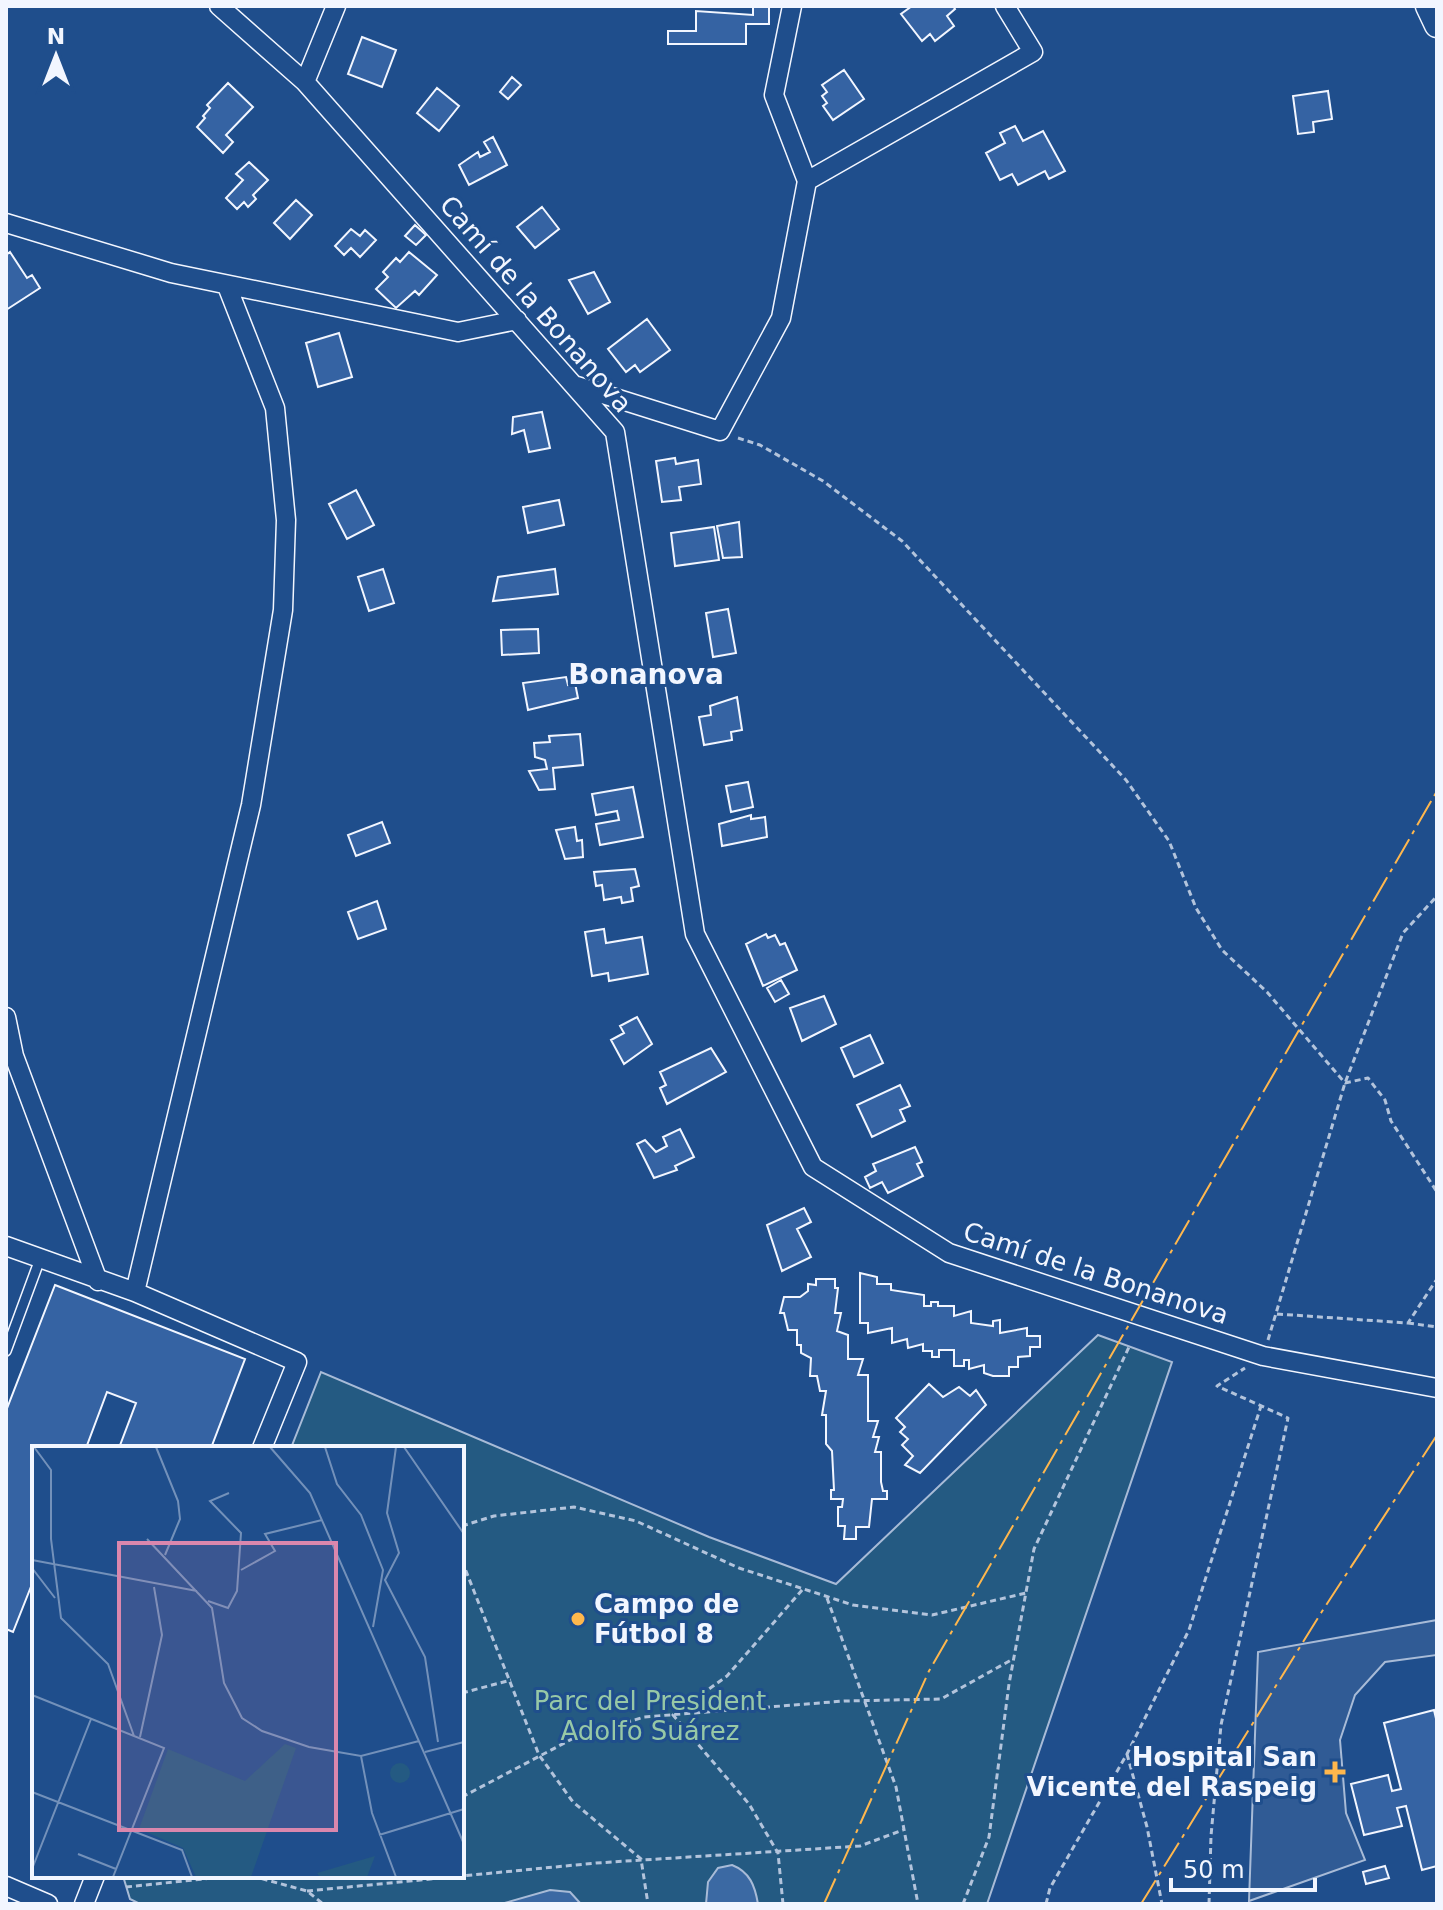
<svg xmlns="http://www.w3.org/2000/svg" width="1443" height="1910" viewBox="0 0 1443 1910" font-family="'DejaVu Sans',sans-serif">
	<style>
		.green { fill: #245a82; stroke: #a8bbd7; stroke-width: 2 }
		.parking { fill: #305b95; stroke: #a8bbd7; stroke-width: 2 }
		.water { fill: #3b69a3; stroke: #a8bbd7; stroke-width: 2 }
		.building { fill: #3563a3; stroke: #f2f6ff; stroke-width: 2 }
		.lines { fill: none; stroke-linecap: round; stroke-linejoin: round }
		.lane-casing { stroke: #f2f6ff; stroke-width: 12 }
		.street-casing { stroke: #f2f6ff; stroke-width: 21 }
		.secondary-casing { stroke: #f2f6ff; stroke-width: 27 }
		.path { stroke: #b3c4dc; stroke-width: 3; stroke-dasharray: 6 4; stroke-linecap: butt }
		.lane { stroke: #1f4e8c; stroke-width: 9 }
		.street { stroke: #1f4e8c; stroke-width: 18 }
		.secondary { stroke: #1f4e8c; stroke-width: 24 }
		.power { stroke: #ffb74d; stroke-width: 2; stroke-dasharray: 28 6 4 6; stroke-linecap: butt }
		.poi-dot { fill: #ffb74d; stroke: #1f4e8c; stroke-width: 3 }
		.labels { text-anchor: middle; dominant-baseline: central; stroke-width: 6; stroke-linejoin: round; paint-order: stroke }
		.street-label { font-size: 26px; fill: #f2f6ff; stroke: #1f4e8c }
		.poi-label { font-size: 26px; font-weight: bold; fill: #f2f6ff; stroke: #1f4e8c; text-anchor: start }
		.park-label { font-size: 26px; fill: #97c8a6; stroke: #1f4e8c }
		.neighbourhood-label { font-size: 28px; font-weight: bold; fill: #f2f6ff; stroke: #1f4e8c }
		.inset-road { fill: none; stroke: #7391ba; stroke-width: 2 }
		.view { fill: #da87ad; fill-opacity: 0.15; stroke: #da87ad; stroke-width: 4 }
		.inset-edge { fill: none; stroke: #f2f6ff; stroke-width: 4 }
	</style>
	<rect width="100%" height="100%" fill="#1f4e8c"/>
	<!-- green -->
	<path class="green" d="M1098,1335L1172,1362L987,1904H140L130,1899L123,1876H462V1448H291L321,1372L709,1537L836,1584Z"/>
	<!-- parking -->
	<path class="parking" d="M1437,1620V1655L1385,1662L1355,1695L1340,1740L1346,1813L1365,1860L1249,1901L1258,1652Z"/>
	<!-- water -->
	<path class="water" d="M732,1865C750,1872 755,1886 758,1904H706L708,1882L718,1868Z
		M550,1890L570,1892L581,1904H501Z"/>
	<!-- building -->
	<path class="building" d="M753,6H769V24H746V44H668V31H696V11L753,15Z
		M912,6H953L955,9L947,16L954,26L935,41L930,34L922,41L901,14Z
		M362,37L396,50L382,87L348,74Z
		M844,70L864,99L833,120L823,106L827,103L822,96L827,92L822,85Z
		M512,77L521,85L508,99L500,92Z
		M228,83L253,107L226,135L233,142L223,153L197,127L205,118L203,116L210,108L207,105Z
		M437,88L459,106L439,131L417,113Z
		M1328,91L1332,119L1313,122L1314,132L1298,134L1293,96Z
		M1015,126L1023,141L1043,131L1065,171L1049,179L1045,171L1018,185L1012,174L1000,180L986,153L1005,143L1000,133Z
		M493,137L507,165L469,185L459,165L478,152L480,157L490,152L484,142Z
		M249,162L268,180L253,195L256,199L248,207L244,202L237,209L226,198L243,180L236,174Z
		M296,200L312,215L290,239L274,223Z
		M542,207L559,229L535,248L517,227Z
		M415,225L426,235L416,245L405,236Z
		M351,229L360,236L365,230L376,240L360,257L351,248L344,255L335,246Z
		M10,252L27,278L32,275L40,288L6,310V255Z
		M409,252L437,275L419,295L415,291L396,308L376,289L388,277L383,272L396,258L400,262Z
		M594,272L610,302L588,314L569,280Z
		M647,319L670,350L640,372L635,365L626,372L608,349Z
		M339,333L352,377L318,387L306,343Z
		M542,412L550,448L529,452L524,430L512,434L513,417Z
		M675,458L676,464L698,460L701,484L679,487L681,500L662,502L656,461Z
		M356,490L374,525L347,539L329,504Z
		M559,500L564,525L528,533L523,507Z
		M739,522L742,557L723,558L717,526Z
		M714,527L719,560L675,566L671,533Z
		M383,569L394,603L369,611L358,577Z
		M555,569L558,594L493,601L498,577Z
		M728,609L736,653L713,657L706,613Z
		M538,629L539,653L502,655L501,630Z
		M566,677L568,685L575,683L578,698L528,710L523,683Z
		M737,697L742,730L731,732L732,740L704,745L699,717L711,715L710,706Z
		M580,734L583,765L553,768L555,789L539,790L529,771L547,769L545,760L535,757L534,743L550,742L549,736Z
		M748,782L753,807L731,812L726,786Z
		M633,787L643,837L600,845L596,824L619,820L617,811L596,815L592,794Z
		M751,815V819L765,817L767,837L722,846L719,824Z
		M382,822L390,843L356,856L348,835Z
		M575,827L577,841L582,840L583,857L565,859L556,830Z
		M635,869L639,886L631,888L633,901L622,903L621,897L604,900L602,885L596,886L594,872Z
		M377,901L386,929L358,939L348,912Z
		M604,929L606,943L642,937L648,974L609,981L608,973L592,976L585,932Z
		M766,934L768,938L775,935L780,945L785,943L797,970L763,986L746,944Z
		M781,980L789,994L775,1002L767,988Z
		M824,996L836,1024L802,1041L790,1008Z
		M637,1017L652,1044L624,1064L611,1040L624,1033L620,1026Z
		M870,1035L883,1063L854,1077L841,1048Z
		M711,1048L726,1072L667,1104L660,1088L666,1085L660,1072Z
		M900,1085L910,1106L900,1110L905,1121L872,1137L857,1105Z
		M680,1129L694,1157L675,1166L677,1170L654,1178L637,1144L645,1140L656,1152L667,1146L663,1137Z
		M915,1147L922,1162L917,1164L923,1176L888,1193L882,1182L870,1188L865,1177L876,1171L873,1164Z
		M804,1208L811,1222L797,1229L811,1257L782,1271L767,1225Z
		M860,1273L877,1277V1284H891V1290L924,1295V1306H931V1302H938V1306H954V1316L971,1311V1323L993,1326V1321L1000,1320V1333L1027,1328V1336H1040V1347H1030V1356L1018,1357V1367H1009V1376H993L984,1373V1365L969,1369V1360H964V1366H954V1350H939V1357H932V1351H923V1344L908,1348L907,1339L892,1343V1328L868,1333V1323H860Z
		M816,1279H835V1288H838L835,1313H841L837,1331L848,1335V1359H863L858,1375H868V1421H878L873,1437H879L875,1452H881V1482L883,1491H887V1499H872L869,1527H856V1539H844L845,1526H838V1507H842L843,1499H831V1490H834L832,1451L826,1444V1415H822L826,1391H820L817,1376H810L811,1358L801,1353V1345H797V1330H788L784,1313H780L784,1297H800L808,1291V1284L816,1285Z
		M55,1285L245,1359L211,1448H119L136,1403L107,1392L86,1448H34V1579L13,1632L6,1629V1411Z
		M929,1384L943,1397L959,1387L970,1396L976,1390L986,1405L920,1473L905,1465L913,1456L902,1445L908,1439L900,1432L905,1427L896,1418Z
		M1434,1710L1437,1723V1866L1422,1870L1406,1806L1397,1808L1402,1826L1364,1835L1351,1784L1388,1775L1392,1791L1401,1789L1384,1723Z
		M1385,1866L1389,1878L1366,1884L1363,1872Z"/>
	<g class="lines">
		<!-- lane casing -->
		<g class="lane-casing">
			<path id="lane" d="M6,1351L40,1259"/>
		</g>
		<!-- street casing -->
		<g class="street-casing">
			<path id="street" d="M219,6L305,82L615,432L695,934L813,1167L949,1253L1263,1356L1437,1388
				M305,82L336,6
				M807,181L1033,52L1005,6
				M6,223L171,273L458,332L517,320
				M574,385L720,431L781,318L807,181L774,95L792,6
				M6,1017L14,1056L98,1281
				M6,1246L135,1292L297,1362L262,1448
				M135,1292L251,805L283,610L286,520L275,408L227,286
				M6,1886L48,1904
				M84,1904L95,1876"/>
		</g>
		<!-- secondary casing -->
		<g class="secondary-casing">
			<path id="secondary" d="M1428,6L1437,25"/>
		</g>
		<!-- path -->
		<path class="path" d="M738,438L760,445L823,481L902,541L1126,780L1169,841L1196,908L1222,950L1267,992L1345,1083L1368,1078L1385,1100L1391,1121L1437,1192
			M1277,1314L1408,1323L1437,1279
			M1408,1323L1437,1327
			M1268,1340L1345,1083L1403,933L1437,896
			M462,1526L494,1516L574,1507L636,1521L739,1568L853,1605L932,1615L1026,1593
			M462,1561L539,1755L573,1802L641,1859L648,1904
			M827,1598L896,1787L918,1904
			M462,1693L511,1680
			M1127,1754L1147,1827L1162,1904
			M462,1797L572,1739L644,1717L844,1701L941,1699L1013,1659
			M252,1876L307,1891L323,1904
			M126,1887L232,1876
			M307,1891L596,1863L860,1846L903,1830
			M783,1904L778,1853L749,1804L673,1715L727,1676L803,1589
			M963,1904L989,1837L1009,1684L1034,1549L1129,1347
			M1046,1904L1050,1888L1127,1754L1189,1630L1261,1406
			M1209,1904L1211,1836L1221,1725L1288,1418L1217,1386L1245,1368"/>
		<!-- lane -->
		<use href="#lane" class="lane"/>
		<!-- street -->
		<use href="#street" class="street"/>
		<!-- secondary -->
		<use href="#secondary" class="secondary"/>
		<!-- power -->
		<path class="power" d="M824,1904L929,1671L1437,791
			M1141,1904L1321,1613L1437,1435"/>
	</g>
	<!-- markers -->
	<g class="poi-dot">
		<circle cx="578" cy="1619" r="8"/>
		<path d="M1331 1760h8v8h8v8h-8v8h-8v-8h-8v-8h8z"/>
	</g>
	<g class="labels">
		<!-- street labels -->
		<g class="street-label">
			<text transform="translate(536 304) rotate(49)">Camí de la Bonanova</text>
			<text transform="translate(1096 1273) rotate(18)">Camí de la Bonanova</text>
		</g>
		<!-- poi labels -->
		<g class="poi-label">
			<text x="594" y="1604">Campo de<tspan x="594" dy="30">Fútbol 8</tspan></text>
			<text x="1317" y="1757" text-anchor="end">Hospital San<tspan x="1317" dy="30">Vicente del Raspeig</tspan></text>
		</g>
		<!-- park labels -->
		<g class="park-label">
			<text x="650" y="1701">Parc del President<tspan x="650" dy="30">Adolfo Suárez</tspan></text>
		</g>
		<!-- neighbourhood labels -->
		<g class="neighbourhood-label">
			<text x="646" y="674">Bonanova</text>
		</g>
	</g>
	<!-- overview -->
	<g transform="translate(32 1446)">
		<rect width="432" height="432" fill="#1f4e8c"/>
		<path d="M253,298L264,302L219,431H164L151,402L107,383L136,303L213,335ZM358 327a10 10 0 1 1 20 0a10 10 0 1 1-20 0ZM343,410L335,431H288L285,427Z" fill="#245a82"/>
		<path class="inset-road" d="M2,1L19,24V93L29,172L76,218L102,290M124,1L146,55L148,73L133,109M238,1L278,47L432,398M293,1L305,38L329,69L351,124L341,181M364,1L355,67L367,107L353,134L393,211L406,296M372,1L432,88M115,93L180,162L192,237L210,272L230,285L277,301L329,310L387,295M0,114L165,145M0,122L23,152M209,124L243,105L233,88L290,74M176,155L196,162L205,145L209,87L178,55L197,47M0,249L132,302L81,431M108,291L130,189L122,141M393,306L432,296M329,310L340,367L364,431M0,346L150,404L160,431M347,389L432,363M46,408L84,423M0,423L59,273"/>
		<path class="view" d="M87,97H304V384H87Z"/>
		<rect width="432" height="432" class="inset-edge"/>
	</g>
	<!-- border -->
	<rect width="1443" height="1910" fill="none" stroke="#f2f6ff" stroke-width="16"/>
	<!-- north arrow -->
	<g transform="translate(56 56)" stroke="#1f4e8c" stroke-width="6" paint-order="stroke">
	<path d="M0-6L14 30L0 20L-14 30Z" fill="#f2f6ff"/>
	<text y="-12" font-size="22" font-weight="bold" text-anchor="middle" fill="#f2f6ff">N</text>
	</g>
	<!-- scale -->
	<path d="M1171 1878v12h144v-12" fill="none" stroke="#f2f6ff" stroke-width="4"/>
	<text x="1183" y="1878" font-size="24" fill="#f2f6ff" stroke="#1f4e8c" stroke-width="6" paint-order="stroke">50 m</text>
</svg>
